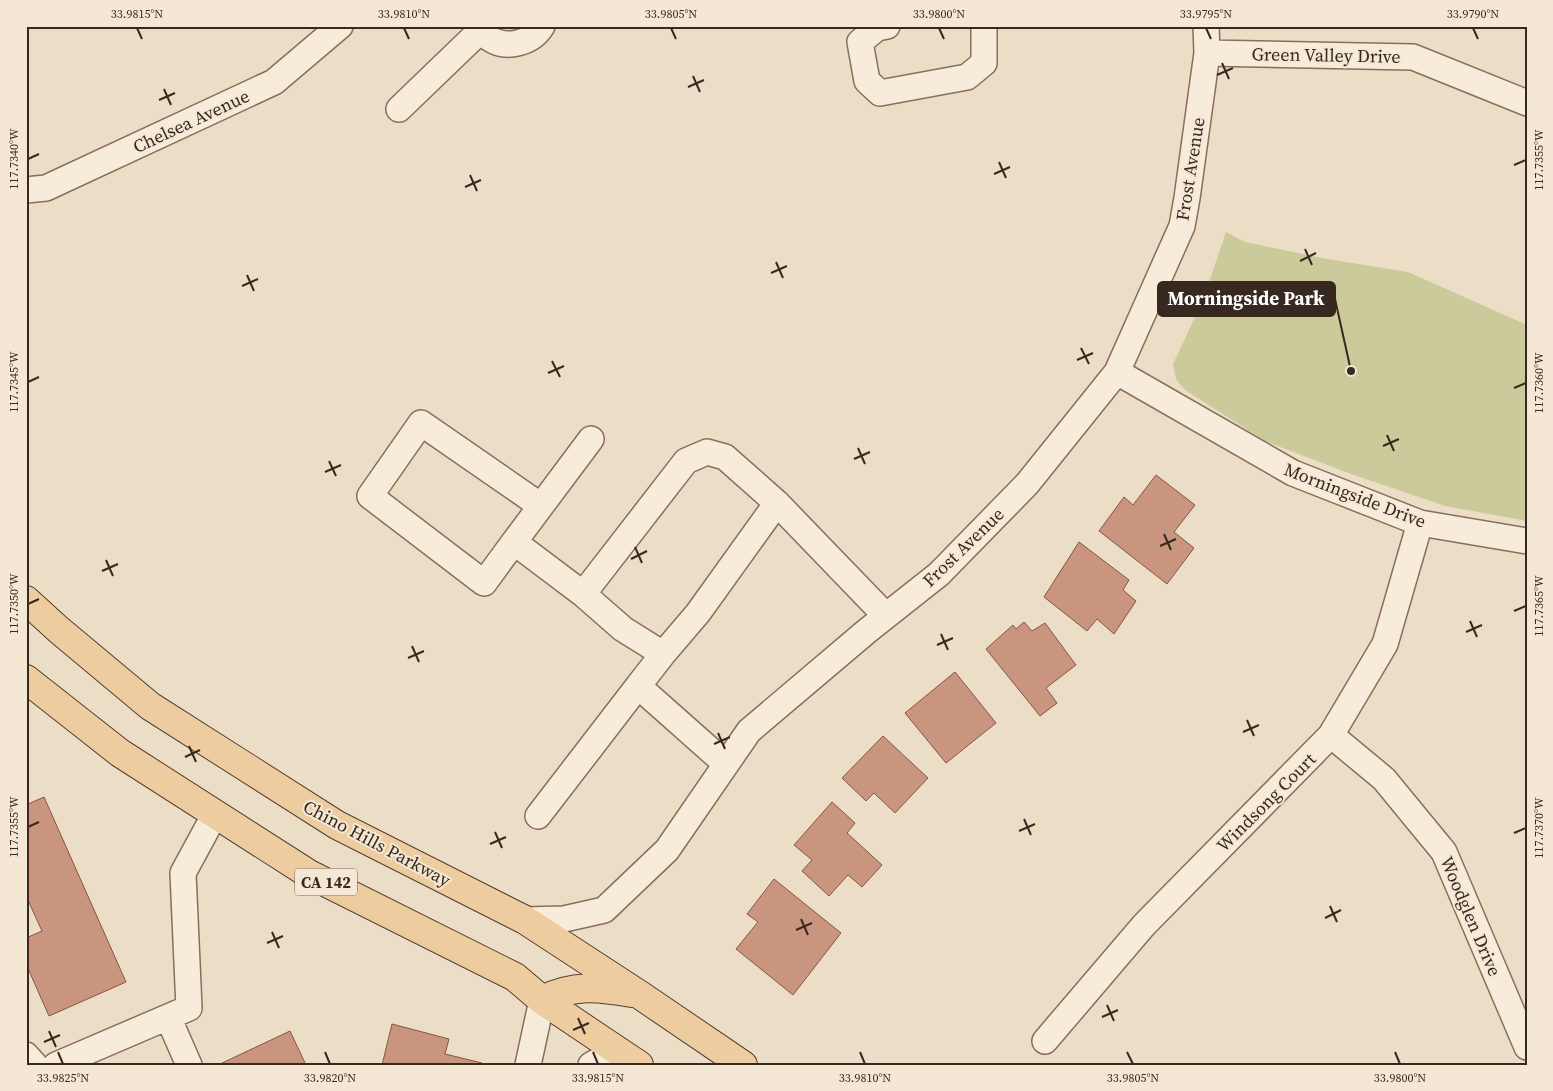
<svg xmlns="http://www.w3.org/2000/svg" width="1553" height="1091" viewBox="0 0 1553 1091" font-family="'Source Serif 4',serif">
	<style>
		.green { fill: #caca9a }
		.building { fill: #c9957e; stroke: #855643 }
		.lines { fill: none; stroke-linecap: round; stroke-linejoin: round }
		.minor-casing { stroke: #876f5c; stroke-width: 28 }
		.primary-casing { stroke: #553e30; stroke-width: 30 }
		.minor { stroke: #f7ebd9; stroke-width: 25 }
		.primary { stroke: #edcda0; stroke-width: 28 }
		.ticks { fill: none; stroke: #382920; stroke-width: 2 }
		.labels { text-anchor: middle; dominant-baseline: central; stroke-width: 4; stroke-linejoin: round; paint-order: stroke }
		.shield { fill: #f4e8d5; stroke: #706256; stroke-width: 1 }
		.shield-label { font-size: 16px; font-weight: bold; fill: #382920 }
		.street-label { font-size: 18px; fill: #382920; stroke: #f4e8d5 }
		.leader { fill: none; stroke: #382920; stroke-width: 2 }
		.callout-dot { fill: #382920; stroke: #f4e8d5; stroke-width: 2 }
		.callout { fill: #382920; stroke: #382920; stroke-width: 2 }
		.callout-label { font-size: 19px; text-anchor: middle; font-weight: bold; fill: #fff }
		.neatline { fill: none; stroke: #382920; stroke-width: 2 }
		.ticks-label { font-size: 12px; text-anchor: middle; fill: #382920 }
	</style>
	<rect width="100%" height="100%" fill="#ecddc6"/>
	<!-- green -->
	<path class="green" d="M1226,232L1245,242L1327,259L1408,272L1527,325V521L1445,506L1351,474L1265,441L1185,390L1176,379L1173,364L1203,300Z"/>
	<!-- building -->
	<path class="building" d="M1156,475L1195,505L1174,532L1194,548L1167,584L1099,531L1124,497L1133,505Z
		M1079,542L1129,580L1123,590L1136,601L1114,634L1097,619L1087,631L1044,597Z
		M1024,622L1032,631L1045,623L1076,665L1046,688L1057,703L1040,716L986,649L1013,625L1016,629Z
		M955,672L996,723L946,763L905,713Z
		M883,736L928,778L895,813L874,793L866,801L842,778Z
		M44,797L126,982L49,1016L26,964V938L42,931L26,896V805Z
		M832,802L855,823L847,833L882,865L862,887L848,875L829,896L802,871L812,860L794,845Z
		M774,879L841,933L793,995L736,949L758,922L747,914Z
		M392,1024L449,1039L445,1054L482,1063L481,1065H382Z
		M290,1031L306,1065H218Z"/>
	<g class="lines">
		<!-- minor casing -->
		<g class="minor-casing">
			<path id="minor" d="M478,26C481,30 485,35 489,38C506,50 532,43 542,26
				M887,26L877,28L860,42L867,81L880,93L967,77L984,63V26
				M1207,53L1413,57L1527,103
				M399,109L481,30
				M26,190L46,188L274,82L340,26
				M1117,372L1293,473L1420,523L1527,541
				M777,503L698,613L663,654L623,629L583,594L686,461L707,452L725,457L777,503L886,616
				M514,542L484,583L370,496L421,423L541,506
				M583,594L514,542L591,439
				M663,654L638,686L726,764
				M1331,735L1384,779L1444,852L1527,1047
				M538,816L638,686
				M525,920L564,919L604,910L667,850L749,731L867,631L939,574L1027,484L1117,372L1182,226L1187,198L1207,53L1206,26
				M168,1017L189,1065
				M1045,1041L1144,925L1331,735L1385,644L1420,523
				M26,1055L35,1065
				M56,1065L189,1008L183,873L215,814
				M528,1065L542,1000
				M591,1065L618,1050"/>
		</g>
		<!-- primary casing -->
		<g class="primary-casing">
			<path id="primary" d="M26,600L59,630L150,706L337,825L525,920L640,995L743,1065
				M26,679L120,753L309,874L515,977L542,1000L639,1065
				M542,1000C574,984 598,987 632,993"/>
		</g>
		<!-- minor -->
		<use href="#minor" class="minor"/>
		<!-- primary -->
		<use href="#primary" class="primary"/>
	</g>
	<!-- ticks -->
	<path class="ticks" d="M137,28L142,39M404,28L409,39M671,28L676,39M939,28L944,39M1206,28L1211,39M1473,28L1478,39M1222,63L1229,79M1217,75L1233,68M693,76L700,92M688,87L704,80M164,89L171,105M159,100L175,93M28,159L39,154M999,162L1006,178M1514,165L1526,160M994,174L1010,167M470,175L477,191M465,187L481,180M1305,249L1312,265M1300,261L1316,253M776,262L783,278M771,273L787,266M247,275L254,291M242,286L258,279M1081,348L1089,364M1077,360L1093,353M552,361L560,377M548,373L564,366M28,382L39,377M1514,388L1526,383M1387,435L1394,451M1383,446L1399,439M858,448L865,464M854,459L870,452M329,461L336,476M325,472L341,465M1164,534L1171,550M1160,546L1176,539M635,547L642,563M631,559L647,551M106,560L113,576M102,571L118,564M28,604L39,599M1514,611L1526,606M1470,621L1477,637M1466,632L1482,625M941,634L948,650M937,645L953,638M412,646L419,662M408,658L424,651M1247,720L1254,736M1243,732L1259,725M718,733L725,749M714,744L730,737M189,746L196,762M185,757L200,750M1024,819L1031,835M28,827L39,822M1019,831L1035,824M495,832L502,848M1514,833L1526,828M490,844L506,837M1330,906L1337,922M1325,918L1341,910M801,919L808,935M796,930L812,923M272,932L279,948M267,943L283,936M1107,1005L1114,1021M1102,1017L1118,1010M578,1018L585,1034M573,1030L589,1023M49,1031L56,1047M44,1042L60,1035M58,1052L63,1064M325,1052L330,1064M593,1052L598,1064M860,1052L865,1064M1127,1052L1133,1064M1395,1052L1400,1064"/>
	<g class="labels">
		<!-- shield labels -->
		<rect class="shield" x="295" y="868.5" width="62" height="27" rx="4"/>
		<g class="shield-label">
			<text x="326" y="882">CA 142</text>
		</g>
		<!-- street labels -->
		<g class="street-label">
			<text transform="translate(1326 55) rotate(1)">Green Valley Drive</text>
			<text transform="translate(191 121) rotate(-25)">Chelsea Avenue</text>
			<text transform="translate(1190 169) rotate(-81)">Frost Avenue</text>
			<text transform="translate(1355 495) rotate(21)">Morningside Drive</text>
			<text transform="translate(963 547) rotate(-44)">Frost Avenue</text>
			<text transform="translate(1266 802) rotate(-45)">Windsong Court</text>
			<text transform="translate(377 843) rotate(28)">Chino Hills Parkway</text>
			<text transform="translate(1471 916) rotate(67)">Woodglen Drive</text>
		</g>
	</g>
	<!-- callouts -->
	<path class="leader" d="M1351 371L1335 299"/>
	<circle class="callout-dot" cx="1351" cy="371" r="5"/>
	<rect class="callout" x="1158" y="282" width="177" height="34" rx="5"/>
	<g class="callout-label">
		<text x="1246" y="305">Morningside Park</text>
	</g>
	<!-- border -->
	<rect width="1553" height="1091" fill="none" stroke="#f4e8d5" stroke-width="55"/>
	<rect x="28" y="28" width="1498" height="1036" class="neatline"/>
	<g class="ticks-label">
		<text x="137" y="18">33.9815°N</text>
		<text x="404" y="18">33.9810°N</text>
		<text x="671" y="18">33.9805°N</text>
		<text x="939" y="18">33.9800°N</text>
		<text x="1206" y="18">33.9795°N</text>
		<text x="1473" y="18">33.9790°N</text>
		<text transform="translate(14 159) rotate(-90)" y="4">117.7340°W</text>
		<text transform="translate(1539 160) rotate(-90)" y="4">117.7355°W</text>
		<text transform="translate(14 382) rotate(-90)" y="4">117.7345°W</text>
		<text transform="translate(1539 383) rotate(-90)" y="4">117.7360°W</text>
		<text transform="translate(14 604) rotate(-90)" y="4">117.7350°W</text>
		<text transform="translate(1539 606) rotate(-90)" y="4">117.7365°W</text>
		<text transform="translate(14 827) rotate(-90)" y="4">117.7355°W</text>
		<text transform="translate(1539 828) rotate(-90)" y="4">117.7370°W</text>
		<text x="63" y="1082">33.9825°N</text>
		<text x="330" y="1082">33.9820°N</text>
		<text x="598" y="1082">33.9815°N</text>
		<text x="865" y="1082">33.9810°N</text>
		<text x="1133" y="1082">33.9805°N</text>
		<text x="1400" y="1082">33.9800°N</text>
	</g>
</svg>
